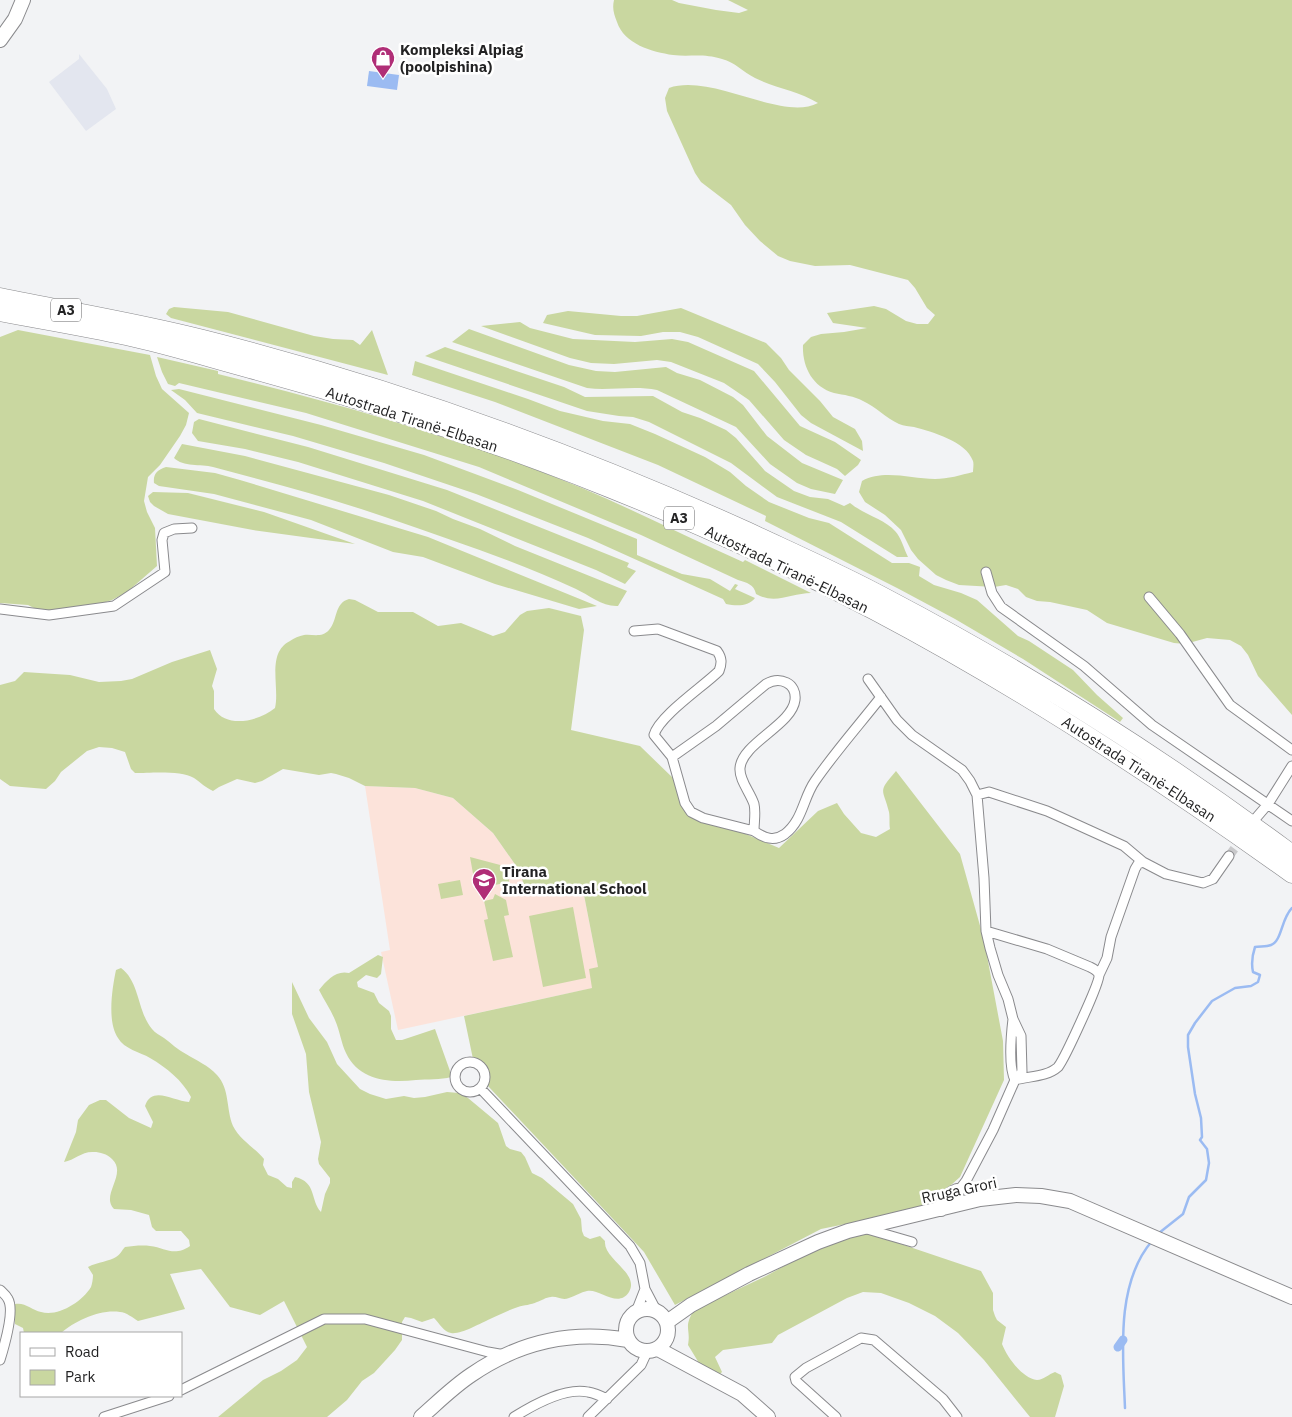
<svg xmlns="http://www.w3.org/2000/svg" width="1292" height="1417" viewBox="0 0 1292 1417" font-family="'IBM Plex Sans',sans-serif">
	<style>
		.built { fill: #e3e6ef }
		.education { fill: #fce3da }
		.green { fill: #c9d7a0 }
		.water { fill: #9bbbf2 }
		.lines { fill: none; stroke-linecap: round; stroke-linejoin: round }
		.stream { stroke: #9bbbf2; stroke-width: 2.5 }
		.canal { stroke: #9bbbf2; stroke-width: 9 }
		.street-tunnel { stroke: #c9c9cb; stroke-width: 9; stroke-dasharray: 9 4.5; stroke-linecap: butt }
		.street-casing { stroke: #8a8a8d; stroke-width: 11 }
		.secondary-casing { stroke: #8a8a8d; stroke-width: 16 }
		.highway-casing { stroke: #8a8a8d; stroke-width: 19 }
		.street { stroke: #fff; stroke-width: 9 }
		.secondary { stroke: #fff; stroke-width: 14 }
		.highway { stroke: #fff; stroke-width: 18 }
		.labels { text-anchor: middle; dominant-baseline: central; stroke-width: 5; stroke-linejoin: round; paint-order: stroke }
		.shield { fill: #fff; stroke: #656566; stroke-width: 1 }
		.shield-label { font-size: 14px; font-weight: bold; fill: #232324 }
		.poi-label { font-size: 15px; font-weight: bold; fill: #232324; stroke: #fff; text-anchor: start }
		.street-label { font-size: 15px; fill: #232324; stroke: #fff }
	</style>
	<rect width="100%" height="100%" fill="#f2f3f5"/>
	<!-- built -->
	<path class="built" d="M79,54L107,89L116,109L86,131L49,82L79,59Z"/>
	<!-- education -->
	<path class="education" d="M365,786L415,788L453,798L493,833L519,870L525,888L548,885L573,887L584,895L598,967L593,988L398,1030L381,952L390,950Z"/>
	<!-- green -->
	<path class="green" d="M614,0H672L679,3L716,10L739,13L748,10L728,0H1292V715L1258,676L1248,655L1241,646L1230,640L1207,638L1185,644L1174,643L1107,623L1087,610L1050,602L1037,601L1026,597L1018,589L1006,585L994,587L959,585L946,580L936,575L918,559L911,550L901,530L885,515L865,502L859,492L862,481C884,469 911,479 935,479C948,479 961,475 973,472C973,469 974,464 973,461C966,441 932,432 914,427C909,426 904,426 899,424C886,418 876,407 863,401C854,396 844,395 834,393C812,387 802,366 803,345L811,337L821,334L844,332L867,328L833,323L827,313L874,306L886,309L906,321L917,324H928L935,315L927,308L915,288L908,280L850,265L815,266L790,261L778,256L760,241L745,225L731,205L701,182L695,173L667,111L665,98L669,88C712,73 782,122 818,103C799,91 775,88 755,78C743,72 735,62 722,59C703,53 691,57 673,55C652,52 624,44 617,22C614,14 612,9 614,0Z
		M174,307L228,312L314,336L333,339L353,340L360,345L372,330L388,375L171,318L166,314L169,309Z
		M681,308L766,343L781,358L789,370L820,401L833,417L855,429L862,441L863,451L811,423L801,415L775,382L758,364L698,337L680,332H663L641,336L595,335L543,323L547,315L568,311L621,316H637Z
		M520,322L530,328L573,339L635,342L672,339L688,342L754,371L800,426L835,442L861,460L858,465L845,476L837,469L806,455L784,440L749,400L724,383L671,362L657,360L614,364L591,363L570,358L481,326Z
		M469,329L569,365L596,371L615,372L666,367L677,373L700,380L733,397L743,405L767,436L802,463L843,480L835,494L811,489L797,483L770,464L736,427L657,390C634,385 610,391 587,388L452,342Z
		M18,330L150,355L156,376L162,389L189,413L186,425L180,436L160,465L148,477L144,501L147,512L155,528L157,566L127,592L112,600L100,604L42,612L28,605L0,603V337Z
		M445,347L564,387L585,397L653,396L682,412L700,418L726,430L736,438L765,471L794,491L810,497L828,499L844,506L850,503C863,514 886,520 895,531C901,537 904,549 908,557H897L841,522L777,497L731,463L649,422L633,417L619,416L587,411L425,356Z
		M157,357L218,371V374C341,404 464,439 582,488C636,511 689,538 743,562L745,560L811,593C792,593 775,605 756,594C754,584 747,583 738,580L641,535L479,467L306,413L179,383L175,386L168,384L162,372Z
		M415,361L528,399L560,411L603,421L630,424L655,434L705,457L730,472L746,486L769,502L809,518L829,523L892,563H909L920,567L919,576L934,585L961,593L977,600L1018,636L1029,641L1073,670L1097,695L1123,718L1120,722L1023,659L955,619L899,589L765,521L766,516L658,465L495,402L412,375Z
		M179,389L321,425L424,455L518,490L637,539V555L682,574L710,579L730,591L735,584L738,585L735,589L755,598C748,607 736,606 726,604L723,599L588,538L476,494L384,463L293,436L197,413L185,400L171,390Z
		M199,419L308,447L447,490L629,563L627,567L636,571L625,584L596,570L423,501L298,462L245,449L198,441L192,433L194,422Z
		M182,444L245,456L389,495L436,511L453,519L480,529L515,546L627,591L618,606C603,607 589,595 576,589C516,561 451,540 388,518C331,498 272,483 213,467C201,464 183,467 174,458Z
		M166,467L215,473L240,480L428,537L597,606L579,609L495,584L423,557L393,552L311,520L214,494L159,486L154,483C153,474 157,470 166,467Z
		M153,492L188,493L264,512L355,544L253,530L168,514L154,506L150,502L148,496Z
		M349,599L355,600L378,612H413L438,626L461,623L493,636L505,632L520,615L527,611L549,608L581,616L584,630L571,730L640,746L674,779L694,812L779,848L818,811L837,803L844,814L861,833L876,837L890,829C889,824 890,817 889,812C883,788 877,793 896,771L960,854L984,940L1003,1041L1004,1080L960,1177L931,1203L914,1210L821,1229L675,1305L644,1252L488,1086C491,1072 486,1064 473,1059L464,1016L592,988L589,969L598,967L584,895L573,887L548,885L525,888L519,870L493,833L453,798L415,788L365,786L349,778L336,774L331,773L319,775L283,769L262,781L255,783L237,779L219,787L213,791C205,787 201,783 194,778C181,770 150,773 135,773L131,769L125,752L112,748L99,747L87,751L61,772L55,781L46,789L10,786L0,779V685L15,681L24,672L70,675L99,682L121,681L132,679L172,662L210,650L217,669L212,686L214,691V709C227,729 259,721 275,708C280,687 266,653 290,641C294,638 299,636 304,635C313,634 322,638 329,630C338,620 334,603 349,599Z
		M470,857L504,866L506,879H509V882L485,887L484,884L479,885L477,879H474Z
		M460,880L463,895L441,899L438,884Z
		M495,894L506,900L509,915L504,916L513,957L493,961L484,920L488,919L484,901L493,899Z
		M573,907L586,978L543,987L529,916Z
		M378,955L383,957L381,974L377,978L366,975L357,982L358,987L374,993L379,1003L389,1011L391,1016V1029L396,1040H402L435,1029L450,1071L451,1077C441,1080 427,1079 416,1080C390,1083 359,1081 346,1053C341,1043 340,1031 335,1020C331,1010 324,1000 319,990C327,980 336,970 349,973Z
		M121,968C140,982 137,1011 152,1029C155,1033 160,1035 164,1038C171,1043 178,1050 186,1054C197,1061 208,1065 217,1075C230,1089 226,1109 233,1126C240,1140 254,1147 264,1159L263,1165L268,1175L278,1179L287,1187L292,1188V1182L295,1177C317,1182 310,1200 321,1212L325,1194L330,1183V1178L319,1164L318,1159L321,1142L309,1092L306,1054L292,1014V982L309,1018L327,1042L337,1064L360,1089L370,1094L386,1099L404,1096L414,1098L425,1097L447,1092L459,1093L468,1098L498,1123L506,1146L510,1149L521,1152L525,1157L532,1173L542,1178L573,1204L581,1219L582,1231L584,1236L590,1239L600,1236L605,1241C603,1259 640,1273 629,1292C618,1309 599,1288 587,1291C581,1292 575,1296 569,1298C562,1301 557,1296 551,1297C546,1297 541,1301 537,1302C531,1305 524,1305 518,1307C509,1310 499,1315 490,1319C481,1323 460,1335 451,1333C444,1332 439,1323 434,1318L422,1322L411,1318L405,1317L402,1322V1340L395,1350L374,1373L362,1381L347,1400L327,1417H218L263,1380L281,1371L297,1360L307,1347L284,1301L260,1315L230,1307L201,1269L170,1274L185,1309L138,1321C133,1318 126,1312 120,1312C100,1309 75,1321 61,1333H24L23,1328L15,1324V1304C25,1302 32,1310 41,1312C58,1317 82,1302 91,1287C92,1284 93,1279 93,1275L88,1267C97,1262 111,1261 116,1257C120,1255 122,1250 125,1247C133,1246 142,1245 150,1246C166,1248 174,1257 190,1246L189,1240L181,1231H156L152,1227L149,1215L131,1210L114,1209C100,1195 128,1174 112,1159C107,1154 100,1152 94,1152C82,1151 75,1160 64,1162L76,1132L78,1120L89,1105L100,1100H106L129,1118L151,1128L153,1122L145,1106C152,1085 173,1101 189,1102L191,1097C182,1080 167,1068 150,1058C140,1052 124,1049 118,1038C107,1022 112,989 116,970Z
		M865,1233H876L892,1241L981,1271L993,1293V1310L995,1316L997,1320L1006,1327L1002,1344C1007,1357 1022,1378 1037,1380C1043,1380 1049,1374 1055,1372L1061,1375L1064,1386L1055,1417H1030L984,1360L958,1333L935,1316L909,1303L881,1293L863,1292L847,1298L778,1335L772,1343L723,1350L715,1357L722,1372L719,1375L702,1368L688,1345C691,1328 683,1328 694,1310L766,1276L826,1243Z"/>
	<!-- water -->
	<path class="water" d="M369,71L399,75L397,90L367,86Z"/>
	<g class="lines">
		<!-- stream -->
		<path class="stream" d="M1159,1233L1183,1214L1189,1197L1206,1180L1209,1163L1207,1149L1200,1140L1202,1137L1201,1118L1195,1094L1188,1047V1035L1195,1023L1212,1001L1235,988L1251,986L1258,982L1260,975L1253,972C1251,963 1252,956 1255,947C1260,946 1266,947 1271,945C1282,941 1281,919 1292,908
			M1125,1408C1123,1355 1115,1284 1152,1241"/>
		<!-- canal -->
		<path class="canal" d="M1118,1347L1123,1340"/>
		<!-- street-tunnel -->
		<path class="street-tunnel" d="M1229,856L1243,837"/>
		<!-- street casing -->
		<g class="street-casing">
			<path id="street" d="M986,572L992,593L1001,607L1084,666L1152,725L1292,821
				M1149,597L1180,634L1230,705L1292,750
				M0,609L49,615L114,606L165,572L162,540L164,533L174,529L192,528
				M634,631L658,629L717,651C722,658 722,663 719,671C704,686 659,716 654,735L672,757L685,803L691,812L703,818L754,831
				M868,679L897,720L912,735L962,770L970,781L977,795L984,878L986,931L990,948L998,975L1008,999L1013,1019L1021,1036L1022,1072L1015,1080L993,1130L966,1181L956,1194
				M672,757L716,726L766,684C780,676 797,683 795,700C792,725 742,743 740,768C739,780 750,792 754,804C756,812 754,822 754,831C764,838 774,842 785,834C803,820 803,798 815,781C835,752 859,725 881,697
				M977,795L989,792L1047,811L1124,846L1143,862L1166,874L1203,883L1213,879L1229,856
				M1256,818L1268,804L1292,766
				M986,931L1047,949L1090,967C1094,969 1098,971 1099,975C1100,982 1065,1058 1058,1067C1047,1077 1029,1076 1015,1080
				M1099,975L1107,958L1111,937L1135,869L1138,864L1143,862
				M1013,1019C1011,1036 1008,1066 1015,1080
				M455 1077a15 15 0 1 1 30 0a15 15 0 1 1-30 0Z
				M480,1088L630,1246L640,1263L645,1289L656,1310
				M867,1229L912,1242
				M0,1290C3,1293 6,1295 8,1299C15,1311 4,1347 0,1360
				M636,1312L645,1289
				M181,1390L324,1319H365L488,1352L505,1355
				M104,1417L169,1396
				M514,1417C533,1405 565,1387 588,1392C594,1393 601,1396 607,1399
				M588,1417L641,1365L647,1352
				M836,1417L796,1381L795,1377L806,1368L861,1338L874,1340L943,1399L957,1417"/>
		</g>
		<!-- secondary casing -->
		<g class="secondary-casing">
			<path id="secondary" d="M0,40L15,19L23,0
				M941,1209C943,1200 948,1195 957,1191
				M626 1330a21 21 0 1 1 42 0a21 21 0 1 1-42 0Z
				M667,1322L691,1305L749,1274L818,1242L848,1231L980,1199L1016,1195L1041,1196L1070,1201L1292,1297
				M658,1349L742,1394L768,1417
				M421,1417C437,1403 453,1387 471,1375C519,1342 571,1330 628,1340"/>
		</g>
		<!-- highway casing -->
		<g class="highway-casing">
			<path id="highway" d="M0,297C68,311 136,322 203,339C390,386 571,451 747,531C794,553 842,574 888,599C1029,673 1164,759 1292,854
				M0,312C42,320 85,327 126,336C168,345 209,358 250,369C466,427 678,507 875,611C1021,688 1158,778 1292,874"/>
		</g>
		<!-- street -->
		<use href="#street" class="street"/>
		<!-- secondary -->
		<use href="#secondary" class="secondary"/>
		<!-- highway -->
		<use href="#highway" class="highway"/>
	</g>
	<!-- icons -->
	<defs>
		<g id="shop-pin" transform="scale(1.25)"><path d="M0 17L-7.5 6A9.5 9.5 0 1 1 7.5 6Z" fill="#b02e77" stroke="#fff"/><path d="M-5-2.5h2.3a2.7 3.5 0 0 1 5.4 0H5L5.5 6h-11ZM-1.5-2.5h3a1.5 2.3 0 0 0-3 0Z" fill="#fff"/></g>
		<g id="school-pin" transform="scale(1.25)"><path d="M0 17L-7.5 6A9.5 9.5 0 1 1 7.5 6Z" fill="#b02e77" stroke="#fff"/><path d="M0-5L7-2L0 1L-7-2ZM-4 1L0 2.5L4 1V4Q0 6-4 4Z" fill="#fff"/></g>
	</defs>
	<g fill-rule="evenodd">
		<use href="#shop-pin" x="383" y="58"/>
		<use href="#school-pin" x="484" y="880"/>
	</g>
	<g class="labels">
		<!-- shield labels -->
		<g class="shield">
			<rect x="51" y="298.5" width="30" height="23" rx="4"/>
			<rect x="664" y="506.5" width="30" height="23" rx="4"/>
		</g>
		<g class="shield-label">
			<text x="66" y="310">A3</text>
			<text x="679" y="518">A3</text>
		</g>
		<!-- poi labels -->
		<g class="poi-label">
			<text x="400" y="49">Kompleksi Alpiag<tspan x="400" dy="17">(poolpishina)</tspan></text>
			<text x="502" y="871">Tirana<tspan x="502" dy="17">International School</tspan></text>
		</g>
		<!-- street labels -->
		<g class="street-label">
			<text transform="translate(412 419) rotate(18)">Autostrada Tiranë-Elbasan</text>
			<text transform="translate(787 569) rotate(26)">Autostrada Tiranë-Elbasan</text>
			<text transform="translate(1139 769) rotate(33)">Autostrada Tiranë-Elbasan</text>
			<text transform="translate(959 1190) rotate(-12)">Rruga Grori</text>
		</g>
	</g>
	<!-- legend -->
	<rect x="20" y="1332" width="162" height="65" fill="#ffffff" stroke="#a7a7a7"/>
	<rect x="30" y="1348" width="25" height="8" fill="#ffffff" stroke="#a7a7a7"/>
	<text x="65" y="1357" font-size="15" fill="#232324">Road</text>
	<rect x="30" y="1370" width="25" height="15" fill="#c9d7a0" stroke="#a7a7a7"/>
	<text x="65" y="1382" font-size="15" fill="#232324">Park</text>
</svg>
